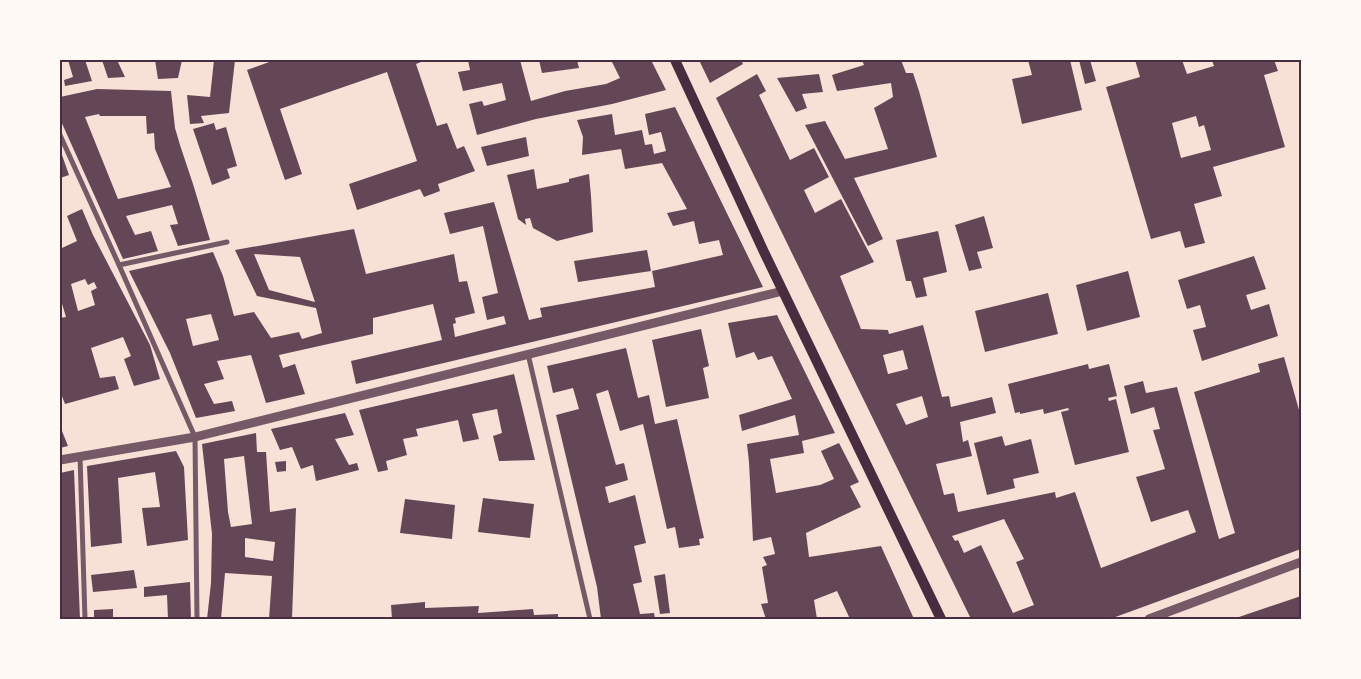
<svg xmlns="http://www.w3.org/2000/svg" width="1361" height="679" viewBox="0 0 1361 679" font-family="'Asap Condensed',sans-serif">
	<style>
		.building { fill: #644757; fill-rule: evenodd }
		.lines { fill: none; stroke-linecap: round; stroke-linejoin: round }
		.minor { stroke: #755966; stroke-width: 5 }
		.tertiary { stroke: #755966; stroke-width: 9 }
		.secondary { stroke: #4a2c40; stroke-width: 10 }
		.neatline { fill: none; stroke: #4a2c40; stroke-width: 2 }
	</style>
	<rect width="100%" height="100%" fill="#f7e1d7"/>
	<!-- building -->
	<path class="building" d="M68,60H85L92,81L65,86L64,80L73,77Z
		M102,60H117L125,77L108,78Z
		M155,60H182L178,78L158,79Z
		M214,60H235L229,113L201,116L204,123L190,124L187,95L210,97Z
		M272,60H426L416,64L437,126L447,123L457,149L464,146L475,171L438,184L440,191L424,197L420,189L357,210L349,184L417,161L387,72L280,109L302,174L285,180L247,70L272,61Z
		M468,60H520L531,101L565,91L606,84L620,78L611,60H651L666,90L612,104L536,119L477,135L469,104L482,101L484,106L506,100L502,83L463,91L458,72L470,70Z
		M539,60H577L579,68L542,73Z
		M699,60H741L743,64L710,83Z
		M862,60H901L906,73H913L919,91L937,157L854,178L883,239L868,246L805,125L825,121L845,159L888,149L874,108L893,97L891,83L837,91L832,75L864,65Z
		M1028,60H1070L1082,110L1022,124L1012,79L1032,75Z
		M1079,60H1090L1096,81L1085,84Z
		M1135,60H1182L1187,74L1214,66L1212,60H1274L1278,71L1264,75L1285,147L1213,167L1222,196L1194,204L1205,243L1185,248L1180,231L1151,239L1106,87L1140,77ZM1196,116L1199,127L1204,125L1211,150L1181,158L1172,123Z
		M757,74L766,91L759,95L790,160L814,148L829,177L804,190L815,213L841,199L874,262L840,276L861,329L888,330L889,334L923,325L942,397L949,396L951,407L992,397L996,413L960,422L963,442L968,440L972,456L936,464L944,495L954,493L958,512L1055,492L1056,498L1075,492L1101,568L1196,532L1188,510L1151,522L1136,477L1165,469L1153,430L1160,429L1154,407L1131,414L1124,386L1143,381L1146,393L1177,387L1219,539L1235,533L1194,392L1260,372L1258,364L1284,357L1301,417V549L1110,619H971L716,98ZM903,350L908,369L888,374L883,355ZM922,396L928,417L906,425L896,404ZM1004,519L1024,559L1016,562L1034,605L1013,613L981,545L964,553L958,540L955,541L952,536Z
		M819,74L823,92L802,94L807,108L796,112L777,78Z
		M97,89L171,91L175,128L180,145L193,184L210,240L178,246L170,225L178,224L172,205L126,216L135,235L151,231L158,251L123,259L60,119V97ZM99,114L100,116H146L147,134L154,133L155,149L171,187L118,199L85,117Z
		M675,107L763,287L356,384L351,361L442,340L433,304L373,318V334L279,355L283,368L295,364L305,394L266,403L251,355L217,361L224,379L204,384L214,404L232,401L235,411L196,418L170,353L129,271L213,252L223,276L234,316L254,312L271,338L299,332L302,339L322,333L316,308L257,296L235,250L354,229L366,274L454,254L459,282L467,281L475,313L455,318L456,323L453,324L455,337L506,324L504,316L487,320L482,297L498,293L483,226L450,234L444,213L494,202L529,320L542,317L540,308L655,287L652,271L723,255L719,240L699,244L694,221L673,226L667,213L687,209L662,163L625,169L621,149L582,155L583,137L577,120L612,114L615,135L642,130L645,145L652,144L654,154L666,151L661,132L649,135L645,114ZM254,254L300,257L315,302L269,290ZM211,314L219,340L193,346L186,319Z
		M214,123L216,130L226,127L237,166L227,169L230,178L212,185L193,129Z
		M526,137L529,156L487,166L481,147Z
		M62,155L69,175L60,178V156Z
		M534,169L537,189L569,182V179L589,174L591,196L593,232L557,241L533,228L530,218L525,219L526,225L518,219L507,175Z
		M82,209L93,235L150,345L160,379L134,386L124,359L131,356L123,337L91,348L100,378L115,376L119,389L65,404L60,391V318L66,317L60,297V244L62,248L77,241L67,216ZM85,279L88,285L94,282L97,288L91,291L95,305L78,311L71,284Z
		M984,216L993,248L977,252L982,268L969,271L955,225Z
		M938,231L947,272L923,278L927,296L916,298L911,281H906L896,240Z
		M647,250L651,271L578,282L574,261Z
		M1254,256L1266,289L1246,295L1251,310L1269,304L1278,336L1202,361L1193,330L1206,327L1200,305L1187,309L1178,280Z
		M1128,271L1140,317L1087,331L1076,285Z
		M1048,293L1058,334L985,352L975,311Z
		M777,315L835,433L802,441L804,453L770,459L776,493L820,485L834,479L821,451L839,443L859,482L850,486L861,507L806,533L809,557L881,546L914,619H850L837,591L814,600L817,619H766L761,604L768,603L762,567L767,565L763,557L775,554L771,537L753,541L749,462L747,444L799,435L795,415L742,431L739,415L792,399L772,356L758,360L754,352L736,358L728,323Z
		M701,329L709,366L703,368L709,398L666,407L652,340Z
		M626,348L638,398L649,395L655,424L677,419L704,538L699,539L700,545L679,548L675,527L667,529L643,424L620,431L608,390L596,394L616,465L624,463L628,480L605,487L609,503L635,495L646,543L634,546L642,582L633,584L640,614L654,613L655,619H601L597,587L556,415L579,409L573,388L553,393L547,366Z
		M1088,364L1089,369L1109,364L1117,396L1108,398L1109,401L1116,399L1129,452L1075,465L1061,412L1069,410L1068,408L1044,414L1043,409L1020,414V412L1015,413L1008,384Z
		M514,374L535,460L499,461L493,436L502,433L497,409L472,414L479,439L463,442L458,420L416,429L418,436L403,439L407,455L386,461L388,470L378,472L359,410Z
		M345,413L354,435L335,439L349,465L357,463L359,470L316,481L313,465L301,469L292,447L280,450L271,429Z
		M60,426L68,446L60,448Z
		M256,433L257,452H266L270,512L296,508L292,619H269L272,576L225,573L221,619H207L211,583L212,534L202,444ZM244,456L252,524L231,527L228,512L224,459ZM245,538L275,542L273,561L245,557Z
		M1002,436L1005,446L1031,439L1039,473L1013,479L1015,488L987,495L974,443Z
		M176,451L184,467L188,540L147,546L142,508L160,507L155,472L118,478L122,543L91,547L87,466Z
		M286,461V471L277,472L275,462Z
		M74,470L80,619H60V473Z
		M483,498L534,504L530,538L478,532Z
		M405,499L455,505L452,539L400,533Z
		M134,570L137,588L93,592L91,575Z
		M665,574L670,613L660,614L654,576Z
		M190,582L191,619H168L167,595L144,597V587Z
		M1301,596V619H1233Z
		M425,602V608L479,606L478,613L533,609L534,615L558,614V619H392L391,605Z
		M113,609V619H94V610Z"/>
	<g class="lines">
		<!-- minor -->
		<path class="minor" d="M60,135L119,265L195,437L197,619
			M119,265L227,242
			M528,354L590,619
			M80,456L85,619"/>
		<!-- tertiary -->
		<path class="tertiary" d="M60,460L195,437L783,291
			M1149,619L1301,562"/>
		<!-- secondary -->
		<path class="secondary" d="M675,60L764,252L941,619"/>
	</g>
	<!-- border -->
	<rect width="1361" height="679" fill="none" stroke="#fffaf5" stroke-width="122"/>
	<rect x="61" y="61" width="1239" height="557" class="neatline"/>
</svg>
